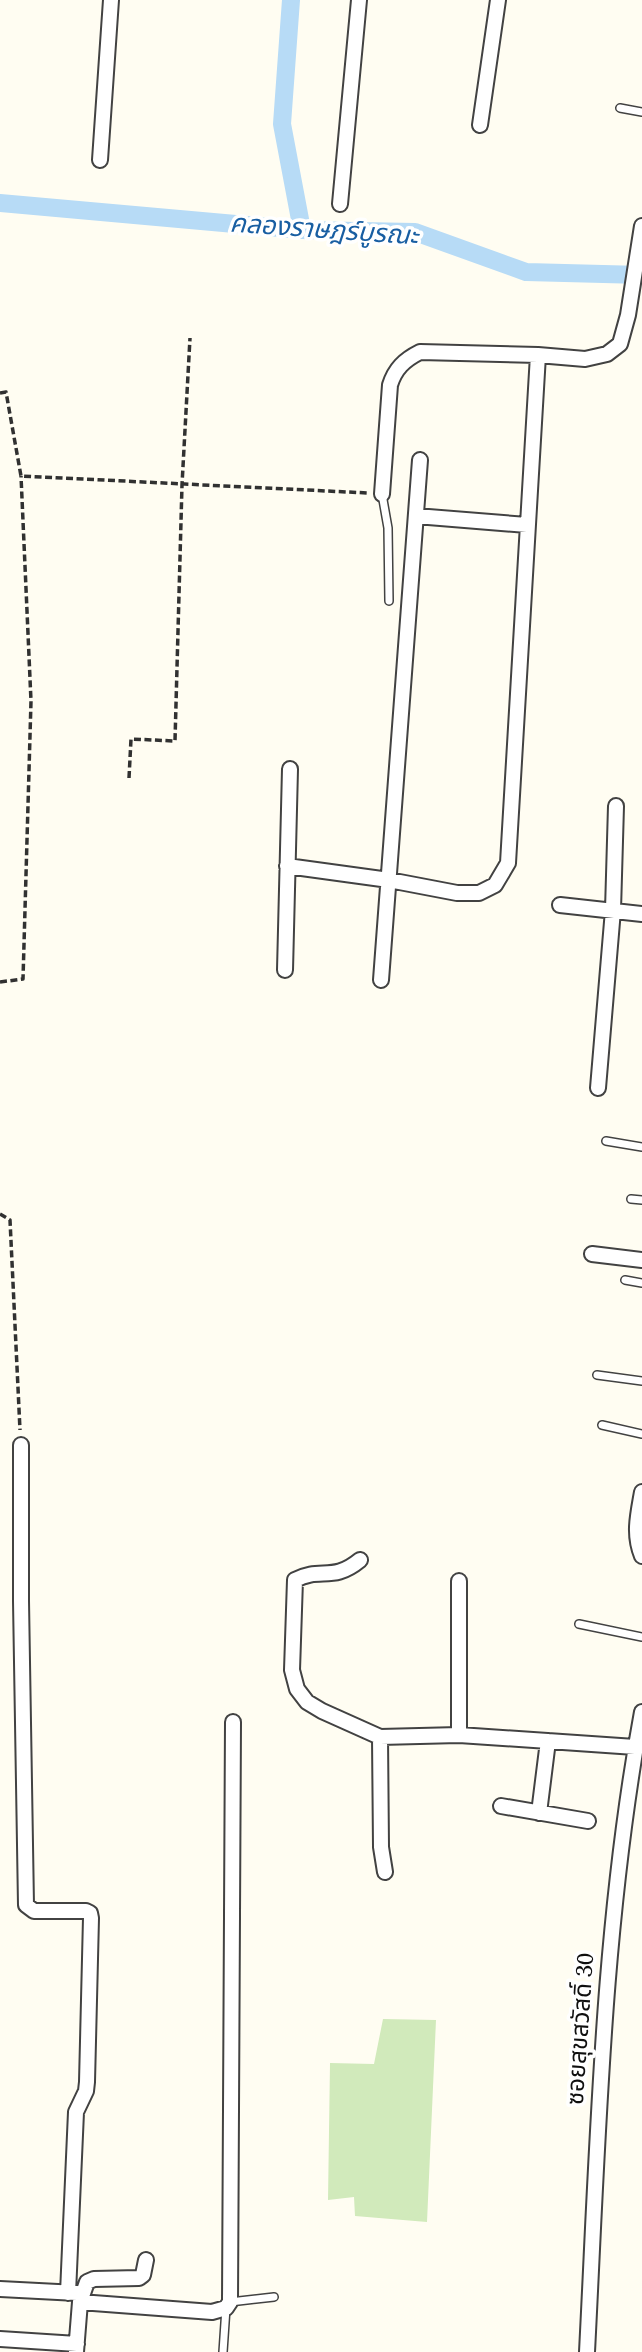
<svg xmlns="http://www.w3.org/2000/svg" width="642" height="2352" viewBox="0 0 642 2352" font-family="Spectral,'Noto Sans Thai',serif">
	<style>
		.green { fill: #d1eabb }
		.lines { fill: none; stroke-linecap: round; stroke-linejoin: round }
		.canal { stroke: #b7dbf6; stroke-width: 18 }
		.lane-casing { stroke: #424242; stroke-width: 10 }
		.street-casing { stroke: #424242; stroke-width: 18 }
		.path { stroke: #313131; stroke-width: 3.5; stroke-dasharray: 7 3.5; stroke-linecap: butt }
		.lane { stroke: #fff; stroke-width: 7 }
		.street { stroke: #fff; stroke-width: 14 }
		.labels { text-anchor: middle; dominant-baseline: central; stroke-width: 7; stroke-linejoin: round; paint-order: stroke }
		.street-label { font-size: 24px; fill: #0f0f0f; stroke: #fff }
		.water-label { font-size: 26px; font-style: italic; fill: #185ea2; stroke: #fff }
	</style>
	<rect width="100%" height="100%" fill="#fffdf2"/>
	<!-- green -->
	<path class="green" d="M383,2019L436,2020L427,2222L355,2216L354,2197L328,2200L330,2063L374,2064Z"/>
	<g class="lines">
		<!-- canal -->
		<path class="canal" d="M291,0L282,124L302,230
			M0,203L302,230L415,232L526,272L642,275"/>
		<!-- lane casing -->
		<g class="lane-casing">
			<path id="lane" d="M620,108L642,112
				M382,494L388,528L389,601
				M606,1141L642,1147
				M631,1199L642,1200
				M625,1280L642,1283
				M597,1375L642,1381
				M602,1425L642,1434
				M579,1624L642,1637
				M230,2302L274,2297
				M223,2352L226,2308"/>
		</g>
		<!-- street casing -->
		<g class="street-casing">
			<path id="street" d="M480,125L498,0
				M100,160L111,0
				M340,204L359,0
				M382,494L390,385C395,369 404,360 420,352L538,355L585,359L607,354L620,344L628,315L642,226
				M416,516L527,525
				M287,866L389,880L457,893H479L495,885L508,863L538,355
				M560,905L642,914
				M285,970L290,769
				M381,980L420,460
				M598,1088L613,910L616,806
				M592,1254L642,1260
				M21,1445V1601L26,1905L34,1911H86L90,1913L91,1918L87,2082L86,2091L76,2112L68,2293
				M642,1492C638,1515 633,1534 642,1556
				M360,1560C332,1583 321,1566 295,1580L292,1670L297,1689L307,1702L322,1711L380,1737
				M459,1581V1735
				M501,1806L588,1821
				M539,1813L548,1741
				M385,1872L381,1847L380,1737L459,1735L635,1747
				M0,2289L77,2293
				M80,2302L212,2312L226,2308L230,2302L233,1722
				M0,2339L77,2344
				M76,2352L80,2302L87,2282L94,2279L139,2278L143,2275L146,2260
				M587,2352C598,2138 603,1923 642,1712"/>
		</g>
		<!-- path -->
		<path class="path" d="M0,393L6,392L21,476L368,493
			M129,778L131,739L175,741L182,485L190,338
			M0,982L23,979L31,701L21,476
			M0,1214L10,1220L20,1430"/>
		<!-- lane -->
		<use href="#lane" class="lane"/>
		<!-- street -->
		<use href="#street" class="street"/>
	</g>
	<g class="labels">
		<!-- street labels -->
		<g class="street-label">
			<text transform="translate(581 2029) rotate(-86)">ซอยสุขสวัสดิ์ 30</text>
		</g>
		<!-- water labels -->
		<g class="water-label">
			<text transform="translate(324 230) rotate(4)">คลองราษฎร์บูรณะ</text>
		</g>
	</g>
</svg>
